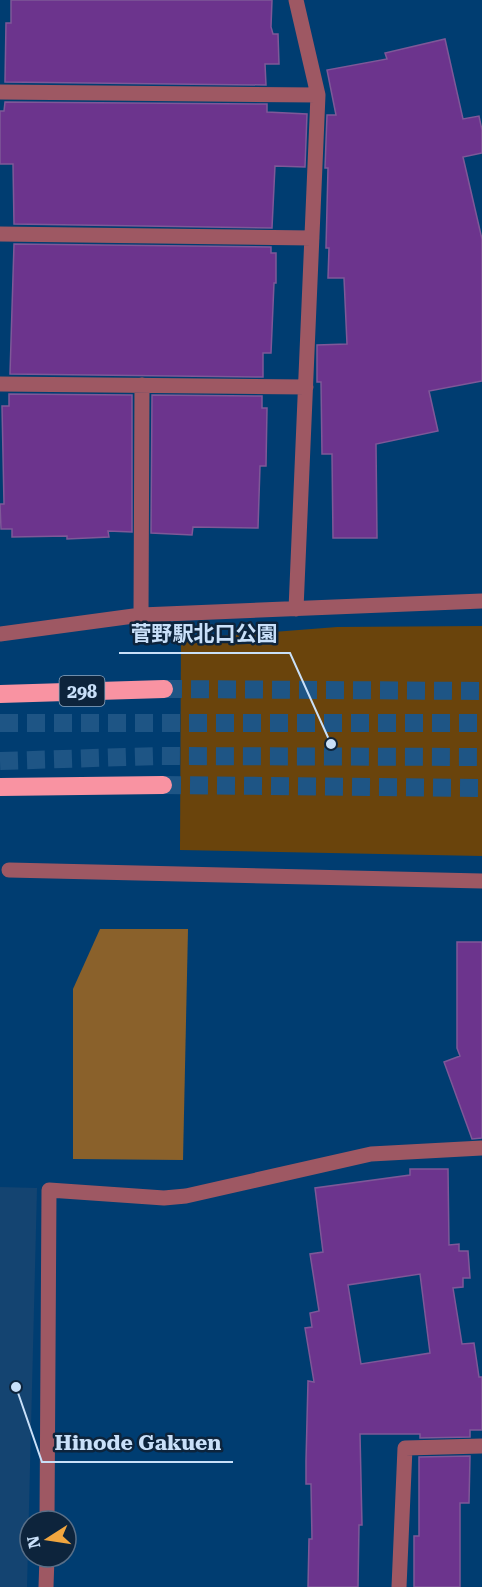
<svg xmlns="http://www.w3.org/2000/svg" width="482" height="1587" viewBox="0 0 482 1587" font-family="'Roboto Serif','Noto Sans JP',serif">
	<style>
		.built { fill: #144471 }
		.green { fill: #6a440c }
		.forest { fill: #8a612b }
		.building { fill: #6c348d; stroke: #7e5898; stroke-width: 1.5; fill-rule: evenodd }
		.lines { fill: none; stroke-linecap: round; stroke-linejoin: round }
		.highway-tunnel { stroke: #1e5585; stroke-width: 18; stroke-dasharray: 18 9; stroke-linecap: butt }
		.street { stroke: #9e5863; stroke-width: 15 }
		.highway { stroke: #f993a2; stroke-width: 18 }
		.labels { text-anchor: middle; dominant-baseline: central; stroke-width: 5; stroke-linejoin: round; paint-order: stroke }
		.shield { fill: #0d243c; stroke: #91a8c0; stroke-width: 1.5 }
		.shield-label { font-size: 18px; font-weight: bold; fill: #c9e0f9 }
		.leader { fill: none; stroke: #c9e0f9; stroke-width: 2 }
		.callout-dot { fill: #c9e0f9; stroke: #0d243c; stroke-width: 2 }
		.callout-label { font-size: 21px; text-anchor: middle; font-weight: bold; fill: #c9e0f9; stroke: #0d243c; stroke-width: 5; stroke-linejoin: round; paint-order: stroke }
	</style>
	<rect width="100%" height="100%" fill="#003d71"/>
	<!-- built -->
	<path class="built" d="M0,1187L37,1188L27,1587H0Z"/>
	<!-- green -->
	<path class="green" d="M482,626V856L180,850L181,639L337,627Z"/>
	<!-- forest -->
	<path class="forest" d="M100,929H188L183,1160L73,1159V989Z"/>
	<!-- building -->
	<path class="building" d="M11,0H272L271,27L273,34H278L279,64H265L266,85L5,82L6,23H11Z
		M445,39L463,119L479,116L482,130V153L463,157L482,239V381L429,391L438,431L376,444L377,538H333L332,454H322L321,382H317V345L347,344L344,278H328L329,248H326L328,168H325L327,115H336L327,70L387,59L385,53Z
		M5,102L267,104V112L307,114L305,167L275,166L272,228L14,224L13,164H0V111H4Z
		M14,244L271,247V253H276V283H274L271,353H263V377L10,374Z
		M9,394L132,395V532L108,531L109,537L67,539V536L12,537V529H1L0,504H4L2,406H9Z
		M152,395L262,396V408H267L266,466H260L258,528L193,527L192,535L151,533Z
		M457,942H482V1138L472,1139L444,1062L460,1056L457,1048Z
		M410,1169H448L449,1245L459,1244V1251H468L470,1278H463V1287L453,1288L462,1344L474,1343L479,1377H482V1430H470V1437L420,1438V1434H360L362,1525H359L358,1587H308L309,1539H312L311,1484H306V1461L308,1381L314,1382L305,1328L312,1327L310,1313L319,1311L310,1254L323,1252L315,1188L410,1175ZM420,1274L430,1353L361,1364L348,1285Z
		M470,1456L469,1503H460V1587H414V1536H419V1457Z"/>
	<g class="lines">
		<!-- highway-tunnel -->
		<path class="highway-tunnel" d="M164,689L482,691
			M0,723H482
			M0,761L158,756L482,757
			M163,785L482,788"/>
		<!-- street -->
		<path class="street" d="M296,0L318,95L296,609
			M0,92L318,95
			M0,234L312,238
			M0,384L306,387
			M141,615L142,385
			M0,634L141,615L482,601
			M9,870L482,881
			M47,1521L49,1190L164,1198L186,1196L371,1154L482,1148
			M46,1587L47,1557
			M399,1587L405,1448L482,1446"/>
		<!-- highway -->
		<path class="highway" d="M0,694L164,689
			M0,787L163,785"/>
	</g>
	<g class="labels">
		<!-- shield labels -->
		<rect class="shield" x="59.5" y="676" width="45" height="30" rx="4.5"/>
		<g class="shield-label">
			<text x="82" y="691">298</text>
		</g>
	</g>
	<!-- callouts -->
	<path class="leader" d="M331 744L290 653H119M16 1387L42 1462H233"/>
	<g class="callout-dot">
		<circle cx="331" cy="744" r="6"/>
		<circle cx="16" cy="1387" r="6"/>
	</g>
	<g class="callout-label">
		<text x="204" y="641">菅野駅北口公園</text>
		<text x="138" y="1450">Hinode Gakuen</text>
	</g>
	<!-- north arrow -->
	<g transform="translate(48 1539) rotate(258)"><circle r="28" fill="#0d243c" stroke="#586f88" stroke-width="1.5"/>
	<path d="M0-4.5L10 22L0 15L-10 22Z" fill="#f1a63f"/>
	<text y="-9" font-size="16" font-weight="bold" text-anchor="middle" fill="#c9e0f9">N</text>
	</g>
</svg>
